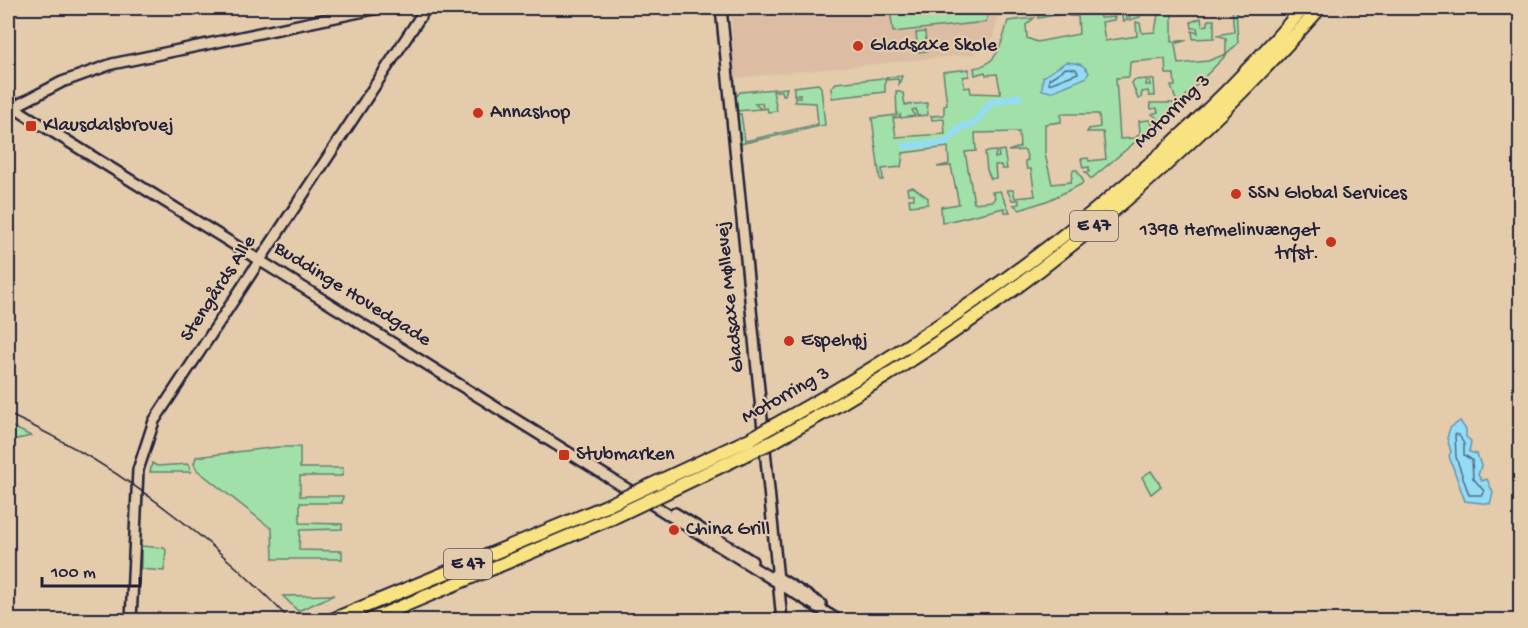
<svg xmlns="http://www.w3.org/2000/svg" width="1528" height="628" viewBox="0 0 1528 628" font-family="'Gochi Hand',sans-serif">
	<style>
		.built { fill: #dcbda3 }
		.green { fill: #a1e0a8; stroke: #628172; stroke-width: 1.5 }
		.water { fill: #94dcf6; stroke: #6692ab; stroke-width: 1.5 }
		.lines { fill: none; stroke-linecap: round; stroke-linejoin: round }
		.shore { stroke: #506c86; stroke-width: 1.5 }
		.canal { stroke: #94dcf6; stroke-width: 7 }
		.secondary-casing { stroke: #22223b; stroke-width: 14 }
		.highway-casing { stroke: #22223b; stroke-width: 16 }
		.secondary { stroke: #e3cbac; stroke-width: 9 }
		.highway { stroke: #f8e281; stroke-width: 12 }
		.tram { stroke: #22223b; stroke-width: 1.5 }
		.highway-bridge-casing { stroke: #22223b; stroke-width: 16; stroke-linecap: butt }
		.highway-bridge { stroke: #f8e281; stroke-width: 12 }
		.poi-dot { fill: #c8321e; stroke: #e3cbac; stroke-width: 2 }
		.labels { text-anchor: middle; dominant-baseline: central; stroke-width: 4.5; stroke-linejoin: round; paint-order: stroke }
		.shield { fill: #e3cbac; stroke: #5c555d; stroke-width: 1.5 }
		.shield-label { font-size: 18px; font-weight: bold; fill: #22223b }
		.poi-label { font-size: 20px; fill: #22223b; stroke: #e3cbac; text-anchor: start }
		.street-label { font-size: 20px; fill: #22223b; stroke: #e3cbac }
	</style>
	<rect width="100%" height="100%" fill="#e3cbac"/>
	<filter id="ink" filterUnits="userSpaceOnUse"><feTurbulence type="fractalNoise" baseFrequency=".0167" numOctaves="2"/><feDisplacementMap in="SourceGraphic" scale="12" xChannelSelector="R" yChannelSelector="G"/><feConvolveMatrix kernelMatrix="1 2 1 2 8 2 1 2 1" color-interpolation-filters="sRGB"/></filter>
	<g filter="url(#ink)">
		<!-- built -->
		<path class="built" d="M731,8H1000L993,38L975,54L734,78Z"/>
		<!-- green -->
		<path class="green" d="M890,8H989L986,22L893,32Z
			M1039,8H1067V13L1038,18Z
			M1086,8H1099L1100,18L1115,17L1114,20L1102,22L1105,41L1137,36L1136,22L1140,23L1142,33L1155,32L1159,8H1172V42L1187,40L1175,44L1178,64L1208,61L1226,54V38L1217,35L1234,32L1232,8H1236L1238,43L1161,121L1152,114L1158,112L1157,108L1151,109L1150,103H1177L1171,86H1175L1174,74H1166L1165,59L1130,62L1129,77L1116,78L1120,139L1135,138L1140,133L1139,121L1150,120L1153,127L1091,179L1085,172H1089V167L1083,168L1081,159L1088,158L1089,161L1106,159L1103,132H1087L1089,129L1100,127L1099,114H1061V122L1045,124V154L1052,184L1071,182L1073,170H1077L1083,180L1082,184L1049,200L1020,210L1014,205L1019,204V200H1012L1007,190H1013L1015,198L1035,196L1031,169H1027L1025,161L1028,160L1025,150L1008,151L1020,147L1019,132L975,133L976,151L965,152L974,203L993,201L995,197L992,192L1000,191L1010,212H1005L1004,208L942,223L941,207L959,204L951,166L937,167L949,164L948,147L903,153L901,167L882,169L883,180H880L872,118L897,115L896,91L903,93L905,105L927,103L928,115L917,116L916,109L912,110L915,116L901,118L900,114V117L893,118L896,137L945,134L944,119L932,120L931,116L944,115V106L947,105L943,72L969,69V76L963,77L964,88L970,87L971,93L1001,94L997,74L986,75L985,72L975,75L974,68C999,65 1002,41 1008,21L1034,18L1026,25L1027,38L1037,42L1079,34L1078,16H1069L1070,12L1086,11Z
			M1120,8H1139L1140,17L1130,20L1129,14H1126L1128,20L1123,21Z
			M1201,18L1202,26L1208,25V20H1214V38L1193,39L1192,31L1198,33L1197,28H1192L1191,22Z
			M925,32L927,51L918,52L916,33Z
			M902,76L899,84L898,79L885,80V92L832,98L831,88L836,83Z
			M1147,79L1146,85H1150L1149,79L1154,80L1155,96H1149L1148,91L1142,92L1141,98L1138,99L1132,83L1134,80Z
			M818,84L821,87L825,125L740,144L737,114H741L745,141L818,124L816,103L795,102V97H800V94L794,95V87Z
			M787,88L785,95H783L782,91H773L777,111L768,112L767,108L763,109L762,103L755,104L761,109L737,111L735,98L740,92Z
			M1004,150L1007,169H1002L1001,165H995L996,178L991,179L987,170L985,152L996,151L995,158L999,157L998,151Z
			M913,187L928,198V204L910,206L909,199H914V194H908L907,188Z
			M8,424L11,426L31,436L8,441Z
			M278,447H300V468H343L342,476H300V496H343L342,503H300V523L342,524V529L300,530L299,550L342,551V559H273L272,529L197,470L194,464L196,457Z
			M152,463L157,466L188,464L191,472H150Z
			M1151,471L1161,486L1151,494L1142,477Z
			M141,546L164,548L166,550L164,571L141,569Z
			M334,595L298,611L283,596Z"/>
		<!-- water -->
		<path class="water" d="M1066,62C1076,63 1084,63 1089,73L1085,78L1051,92L1042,90L1043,77Z
			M1460,421L1466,430V437L1471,441L1469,452L1477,454L1481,466L1478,475L1482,481L1487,479L1493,493L1490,504L1465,501L1449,456L1451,452L1447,438L1450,428Z"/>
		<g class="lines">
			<!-- shore -->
			<path class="shore" d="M1066,68L1076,69L1078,73L1049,84V79Z
				M1455,434L1459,435L1464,444V455L1472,460L1473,478L1484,491L1482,495H1469L1456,457Z"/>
			<!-- canal -->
			<path class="canal" d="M967,126L974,123L992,102L1019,97
				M905,146L945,143L963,126"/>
			<!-- secondary casing -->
			<g class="secondary-casing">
				<path id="secondary" d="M721,8L782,620
					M1508,8L1520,9
					M8,104L838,620
					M10,109L62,82L112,64L379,8
					M675,513L752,561
					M774,575L821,604
					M131,620L138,470L154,421L426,8"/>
			</g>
			<!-- highway casing -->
			<g class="highway-casing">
				<path id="highway" d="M830,394C1005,290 1171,164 1303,8
					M836,406C1018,300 1181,166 1320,8
					M332,620L604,507
					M370,620L612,518"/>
			</g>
			<!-- secondary -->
			<use href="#secondary" class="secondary"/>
			<!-- highway -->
			<use href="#highway" class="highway"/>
			<!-- tram -->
			<path class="tram" d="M8,414C115,463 209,535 290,620"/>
			<!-- highway-bridge casing -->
			<g class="highway-bridge-casing">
				<path id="highway-bridge" d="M604,507L750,439L830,394
					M612,518L774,441L836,406"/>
			</g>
			<!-- highway-bridge -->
			<use href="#highway-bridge" class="highway-bridge"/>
		</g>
	</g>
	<!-- markers -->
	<g class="poi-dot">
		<circle cx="858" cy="46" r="6"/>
		<circle cx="478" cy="113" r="6"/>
		<rect x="25" y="120" width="12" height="12" rx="3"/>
		<circle cx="1236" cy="194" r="6"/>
		<circle cx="1331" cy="242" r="6"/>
		<circle cx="789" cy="341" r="6"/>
		<rect x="558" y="449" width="12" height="12" rx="3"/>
		<circle cx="674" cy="530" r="6"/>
	</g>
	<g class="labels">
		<!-- shield labels -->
		<g class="shield">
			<rect x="1070" y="211" width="48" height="30" rx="4.5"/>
			<rect x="444" y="549" width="48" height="30" rx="4.5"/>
		</g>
		<g class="shield-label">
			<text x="1094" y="226">E 47</text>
			<text x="468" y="564">E 47</text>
		</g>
		<!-- poi labels -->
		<g class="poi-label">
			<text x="870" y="46">Gladsaxe Skole</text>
			<text x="490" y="113">Annashop</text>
			<text x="43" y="126">Klausdalsbrovej</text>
			<text x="1248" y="194">SSN Global Services</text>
			<text x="1319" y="231" text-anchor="end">1398 Hermelinvænget<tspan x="1319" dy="23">trfst.</tspan></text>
			<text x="801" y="341">Espehøj</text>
			<text x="576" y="455">Stubmarken</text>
			<text x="686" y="530">China Grill</text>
		</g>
		<!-- street labels -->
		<g class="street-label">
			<text transform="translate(1173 112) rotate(-44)">Motorring 3</text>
			<text transform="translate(219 289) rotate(-57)">Stengårds Alle</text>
			<text transform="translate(352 295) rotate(32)">Buddinge Hovedgade</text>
			<text transform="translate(731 297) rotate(-96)">Gladsaxe Møllevej</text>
			<text transform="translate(786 396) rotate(-29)">Motorring 3</text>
		</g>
	</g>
	<!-- margin -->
	<rect width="1528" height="628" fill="none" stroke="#e3cbac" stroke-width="30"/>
	<rect x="15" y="15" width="1498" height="598" fill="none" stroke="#22223b" stroke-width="2" filter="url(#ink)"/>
	<!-- scale -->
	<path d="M42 577v9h98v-9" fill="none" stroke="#22223b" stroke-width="3"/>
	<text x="51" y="577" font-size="18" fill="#22223b" stroke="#e3cbac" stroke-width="4.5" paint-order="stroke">100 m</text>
</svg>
